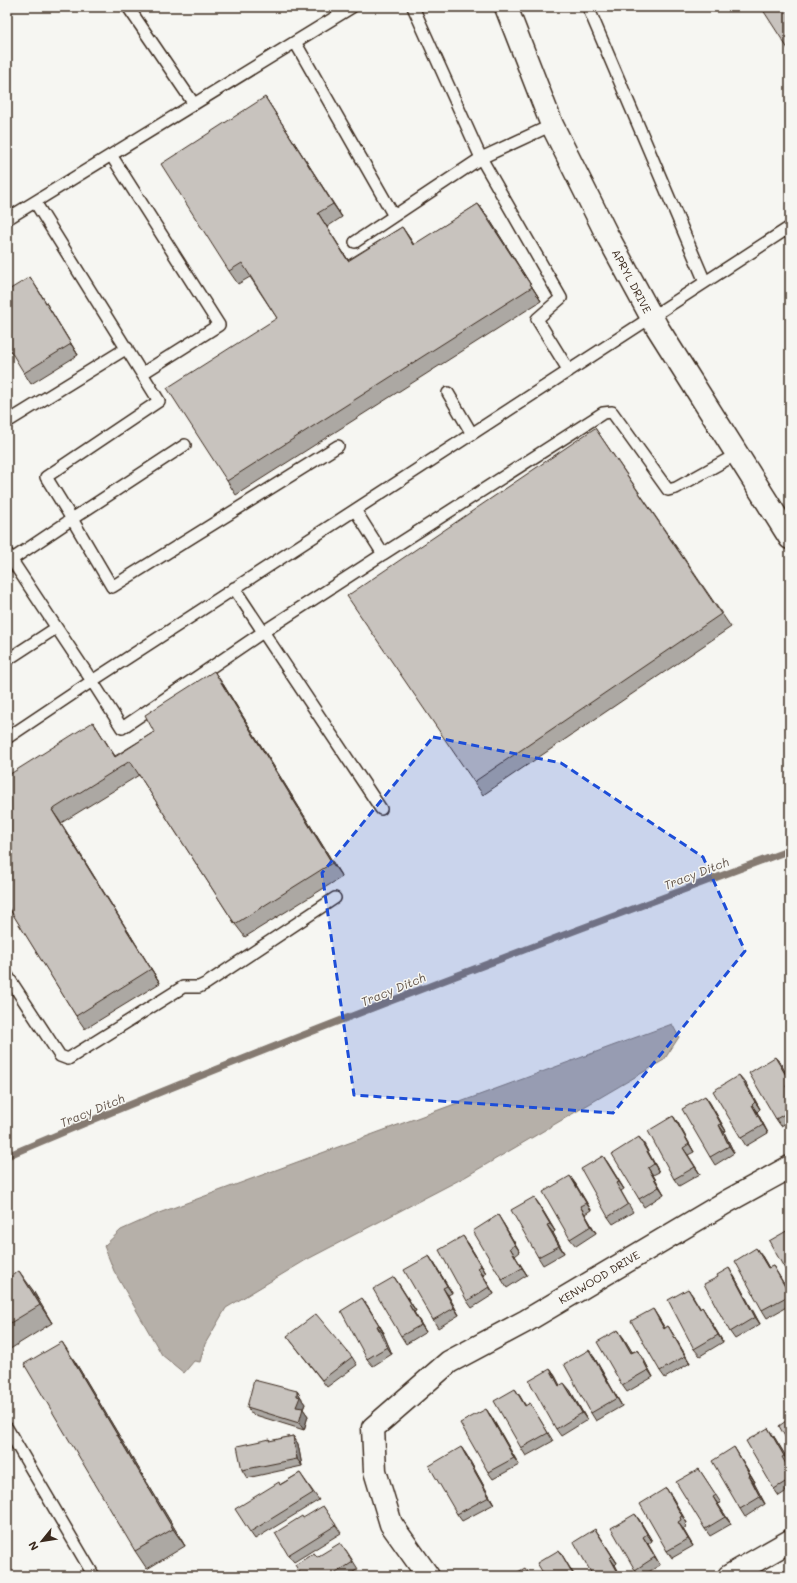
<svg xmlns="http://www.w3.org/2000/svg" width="797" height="1583" viewBox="0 0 797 1583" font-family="Mali,sans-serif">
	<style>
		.water { fill: #b6b0a9; stroke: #857a71 }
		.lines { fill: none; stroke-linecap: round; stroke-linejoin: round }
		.stream { stroke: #857a71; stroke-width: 7 }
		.lane-casing { stroke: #3b2a1e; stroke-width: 14 }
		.street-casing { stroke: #3b2a1e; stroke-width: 25 }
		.lane { stroke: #f6f6f2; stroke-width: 11 }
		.street { stroke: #f6f6f2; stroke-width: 22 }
		.wall { fill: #aca8a3; stroke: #3b2a1e }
		.shaded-wall { fill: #8c8885; stroke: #3b2a1e }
		.building { fill: #c8c3be; stroke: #3b2a1e }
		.marked { fill: #1d4ed8; fill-opacity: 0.2; stroke: #1d4ed8; stroke-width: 3; stroke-dasharray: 8 5; stroke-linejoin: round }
		.labels { text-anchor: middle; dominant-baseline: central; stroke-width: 3; stroke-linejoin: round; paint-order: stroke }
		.street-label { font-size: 11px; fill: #3b2a1e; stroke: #f6f6f2 }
		.water-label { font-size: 12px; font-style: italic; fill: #605248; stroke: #f6f6f2 }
	</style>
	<rect width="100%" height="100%" fill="#f6f6f2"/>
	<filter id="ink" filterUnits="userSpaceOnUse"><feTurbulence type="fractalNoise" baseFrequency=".025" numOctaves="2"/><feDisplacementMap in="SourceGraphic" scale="8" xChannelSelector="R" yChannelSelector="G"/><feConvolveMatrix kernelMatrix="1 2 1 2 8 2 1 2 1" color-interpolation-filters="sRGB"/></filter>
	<g filter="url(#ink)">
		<!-- water -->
		<path class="water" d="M672,1024L679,1037L664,1060L465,1177L306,1260L226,1308L205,1344L200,1362L194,1361L184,1373L162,1355L114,1271L104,1246L121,1230L159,1213Z"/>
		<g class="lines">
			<!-- stream -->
			<path class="stream" d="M7,1156C265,1046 528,948 790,850"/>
			<!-- lane casing -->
			<g class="lane-casing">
				<path id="lane" d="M128,7L194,104
					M413,7L481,158L561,298L537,319L569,371
					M588,7L705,282
					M295,42L394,216
					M111,155L219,325L143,373
					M7,219L352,7
					M355,242L481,158L552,125
					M448,393L472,434
					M7,422L127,348
					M185,445L72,519L112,587L338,446
					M355,510L383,554L603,413L612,412L668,490L676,488L737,454
					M7,553L92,681L790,227
					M11,560L72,519L46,477L159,401L35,202
					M234,588L381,809
					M7,660L56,628
					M7,738L92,681L122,728L263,632L383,554
					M7,975L60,1056L68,1059L183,987H199L207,983L335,898
					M7,1428L94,1576"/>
			</g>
			<!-- street casing -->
			<g class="street-casing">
				<path id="street" d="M506,7L552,125L607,235L657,327L790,538
					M428,1576L391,1524L375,1471L373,1428L449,1362L526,1321L728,1201L790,1167
					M729,1576L790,1541"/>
			</g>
			<!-- lane -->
			<use href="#lane" class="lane"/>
			<!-- street -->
			<use href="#street" class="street"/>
		</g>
		<!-- wall -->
		<path class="wall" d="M265,97L274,111L342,217L327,227L348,260L402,227L414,245L478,204L488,217L541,301L236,495L227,481L277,318L250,277L238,284L229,271Z
			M37,288L78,355L31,384L24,373Z
			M595,428L731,627L483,795L474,782Z
			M223,684L342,877L245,937L235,924L139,775L61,823L160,983L85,1029L76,1016L8,906L7,907V776L102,736L115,756L154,732Z
			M775,1057L781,1064L790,1081V1121L781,1126L776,1119Z
			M745,1082L760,1109L757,1112L768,1133L746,1146L741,1138Z
			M705,1096L710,1103L726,1131L724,1132L734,1153L715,1165L710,1157Z
			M673,1116L678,1123L694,1152L688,1155L700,1174L679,1186L674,1179Z
			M639,1137L644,1144L659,1172L653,1175L664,1194L644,1207L639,1199Z
			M603,1156L608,1163L624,1189L621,1191L633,1212L613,1224L608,1217Z
			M575,1183L591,1210L585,1214L596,1233L576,1246L570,1239Z
			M539,1204L555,1231L553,1233L564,1253L543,1265L538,1257Z
			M503,1223L520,1252L515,1256L527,1275L507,1288L502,1280Z
			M468,1243L486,1273L483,1275L494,1294L472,1308L467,1301Z
			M429,1256L434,1263L452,1293L448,1295L459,1315L438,1328L433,1320Z
			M762,1256L769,1268L773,1266L778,1274L790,1294V1305L767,1318L762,1310Z
			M734,1276L760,1324L735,1339L730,1332L718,1277Z
			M394,1277L416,1311L414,1312L426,1332L406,1344L401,1336Z
			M7,1279L32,1289L52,1323L7,1351Z
			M688,1289L700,1309L702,1307L707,1315L723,1342L700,1356L694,1349Z
			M367,1305L384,1333H383L392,1354L373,1366L367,1359Z
			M653,1309L665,1328L668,1326L673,1334L690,1363L665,1378L660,1371Z
			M287,1336L352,1357L357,1365L327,1387Z
			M623,1337L632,1352L638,1350L643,1358L653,1377L627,1392L622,1385Z
			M594,1357L622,1406L596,1421L591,1413Z
			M74,1360L185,1546L147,1569L135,1551Z
			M550,1369L555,1376L560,1386L570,1390L587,1420L561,1436L556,1429Z
			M515,1389L526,1406L530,1403L535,1411L553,1441L526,1456L521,1448Z
			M297,1391L302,1399V1400L305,1404L303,1409L308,1416L304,1430L252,1414L247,1407Z
			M486,1409L491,1416L519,1465L493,1479L488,1472Z
			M773,1435L790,1463L787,1465L790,1470V1489L779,1496L774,1489Z
			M293,1436L298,1444L302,1466L247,1478L242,1470L271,1441Z
			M461,1447L466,1454L494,1504L462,1521L457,1514Z
			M739,1455L755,1482L754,1483L765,1504L745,1517L740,1509Z
			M699,1469L721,1503L718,1504L731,1524L710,1536L705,1529Z
			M300,1473L319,1500L255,1539L250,1532L281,1484Z
			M671,1495L687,1523L685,1524L686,1527L683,1529L693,1546L672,1558L667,1551Z
			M323,1506L341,1533L294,1562L288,1555Z
			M635,1514L640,1521L652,1541L648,1544L660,1565L642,1576H640L635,1570Z
			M595,1529L617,1563L615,1565L621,1576H593Z
			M346,1550L358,1569L347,1576H302L314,1553L317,1556Z"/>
		<!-- shaded-wall -->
		<path class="shaded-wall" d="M265,97L274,111L342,217L333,204Z
			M478,204L488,217L541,301L532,287Z
			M318,213L327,227L357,274L348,261Z
			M402,227L411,240L423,259L413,245Z
			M30,277L37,288L78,355L71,344Z
			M214,671L223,684L342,877L332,863Z
			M93,722L102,736L122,767L115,757Z
			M52,810L61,823L160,983L151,969Z
			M775,1057L781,1064L790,1081V1082Z
			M739,1075L745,1082L760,1109L755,1102Z
			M705,1096L710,1103L726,1131L721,1124Z
			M752,1105L757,1112L768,1133L763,1125Z
			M673,1116L678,1123L694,1152L689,1144Z
			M719,1125L724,1132L734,1153L729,1146Z
			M639,1137L644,1144L659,1172L654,1164Z
			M683,1148L688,1155L700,1174L695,1167Z
			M603,1156L608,1163L624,1189L619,1182Z
			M648,1168L653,1175L664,1194L659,1187Z
			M570,1176L575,1183L591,1210L586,1203Z
			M534,1197L539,1204L555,1231L550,1224Z
			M580,1206L585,1214L596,1233L591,1226Z
			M498,1215L503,1223L520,1252L515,1245Z
			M547,1225L553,1233L564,1253L559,1246Z
			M463,1236L468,1243L486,1273L481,1266Z
			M510,1248L515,1256L527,1275L522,1268Z
			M756,1248L762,1256L773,1275L768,1268Z
			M429,1256L434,1263L452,1293L447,1286Z
			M773,1266L778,1274L790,1294V1296Z
			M478,1268L483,1275L494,1294L489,1287Z
			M729,1268L734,1276L760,1324L755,1317Z
			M19,1271L32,1289L52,1323L40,1305Z
			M394,1277L399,1284L416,1311L411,1304Z
			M443,1288L448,1295L459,1315L454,1308Z
			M688,1289L693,1296L705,1316L700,1309Z
			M362,1298L367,1305L384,1333L379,1325Z
			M409,1305L414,1312L426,1332L421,1325Z
			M702,1307L707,1315L723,1342L718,1335Z
			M653,1309L658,1317L669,1336L664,1329Z
			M377,1326L383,1333L392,1354L387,1347Z
			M668,1326L673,1334L690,1363L685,1356Z
			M618,1330L623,1337L637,1360L631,1353Z
			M62,1342L74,1360L185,1546L173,1529Z
			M589,1350L594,1357L622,1406L617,1398Z
			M638,1350L643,1358L653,1377L648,1370Z
			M550,1369L555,1376L564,1393L559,1386Z
			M564,1383L570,1390L587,1420L582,1413Z
			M515,1389L520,1396L530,1414L525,1406Z
			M297,1391L302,1399V1400L305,1404L303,1409L308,1416L304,1430L299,1423L296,1407Z
			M486,1409L491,1416L519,1465L514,1458Z
			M768,1428L773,1435L790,1463L784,1456Z
			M293,1436L298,1444L302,1466L297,1459Z
			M461,1447L466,1454L494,1504L489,1497Z
			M734,1447L739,1455L755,1482L750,1475Z
			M749,1476L754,1483L765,1504L760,1497Z
			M666,1488L671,1495L687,1523L682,1516Z
			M713,1497L718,1504L731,1524L725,1517Z
			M635,1514L640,1521L652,1541L647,1534Z
			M678,1522L683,1529L693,1546L688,1539Z
			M595,1529L600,1536L617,1563L612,1556Z
			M643,1537L648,1544L660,1565L655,1557Z
			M559,1550L564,1558L575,1576H574Z
			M610,1558L615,1565L621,1576H620Z"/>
		<!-- building -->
		<path class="building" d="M761,7H790V52Z
			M265,97L333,204L318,213L348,261L402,227L413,245L478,204L532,287L227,481L167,388L277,318L242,263L229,271L161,164Z
			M30,277L71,344L24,373L7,345V291Z
			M595,428L721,614L474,782L347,596Z
			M214,671L332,863L235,924L130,761L52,810L151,969L76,1016L7,905V776L93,722L115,757L154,732L145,715Z
			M790,1047V1055L787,1049Z
			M775,1057L790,1082V1083L786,1086L790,1092V1111L776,1119L749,1073Z
			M739,1075L755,1102L752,1105L763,1125L741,1138L713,1091Z
			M705,1096L721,1124L719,1125L729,1146L710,1157L682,1109Z
			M673,1116L689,1144L683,1148L695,1167L674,1179L648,1131Z
			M639,1137L654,1164L648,1168L659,1187L639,1199L612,1154Z
			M603,1156L619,1182L616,1183L628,1204L608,1217L581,1169Z
			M570,1176L586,1203L580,1206L591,1226L570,1239L543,1192Z
			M534,1197L550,1224L547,1225L559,1246L538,1257L511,1210Z
			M498,1215L515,1245L510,1248L522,1268L502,1280L473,1231Z
			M790,1229V1278L769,1241Z
			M463,1236L481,1266L478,1268L489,1287L467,1301L439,1250Z
			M756,1248L768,1268L773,1266L790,1295L762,1310L735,1261Z
			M429,1256L447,1286L443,1288L454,1308L433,1320L404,1270Z
			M729,1268L755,1317L730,1332L704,1284L718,1277L717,1275Z
			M19,1271L40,1305L7,1325V1279Z
			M394,1277L411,1304L409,1305L421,1325L401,1336L373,1289Z
			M688,1289L700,1309L702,1307L718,1335L694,1349L668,1300Z
			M362,1298L379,1325L377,1326L387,1347L367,1359L341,1311Z
			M653,1309L664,1329L668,1326L685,1356L660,1371L631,1321Z
			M316,1314L352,1357L322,1380L287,1336Z
			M618,1330L631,1353L638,1350L648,1370L622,1385L597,1342Z
			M62,1342L173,1529L135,1551L24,1364Z
			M589,1350L617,1398L591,1413L564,1364Z
			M550,1369L559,1386L564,1383L582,1413L556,1429L529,1381Z
			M254,1380L297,1391V1396L300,1397L296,1407L303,1408L299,1423L247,1407Z
			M515,1389L525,1406L530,1403L548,1433L521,1448L494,1401Z
			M486,1409L514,1458L488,1472L460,1423Z
			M790,1418V1445L779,1426Z
			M768,1428L784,1456L782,1457L790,1471V1479L774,1489L746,1441Z
			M293,1436L297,1459L242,1470L237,1446L270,1439L269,1441Z
			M461,1447L489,1497L457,1514L429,1466Z
			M734,1447L750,1475L749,1476L760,1497L740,1509L712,1461Z
			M699,1469L716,1495L713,1497L725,1517L705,1529L676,1482Z
			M300,1473L313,1493L250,1532L235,1509L279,1482L280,1485Z
			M666,1488L682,1516L680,1517L681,1520L678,1522L688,1539L667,1551L640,1504Z
			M323,1506L336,1525L288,1555L275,1533L302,1516L303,1518Z
			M635,1514L647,1534L643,1537L655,1557L635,1570L611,1528Z
			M595,1529L612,1556L610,1558L620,1576H593L574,1542Z
			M340,1543L353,1562L331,1576H302L295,1565L314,1553L317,1557Z
			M559,1550L574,1576H545L537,1563Z
			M525,1568L530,1576H511Z"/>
	</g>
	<!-- marked area -->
	<path class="marked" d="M433,737L561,763L703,857L745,951L613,1113L354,1095L322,873Z"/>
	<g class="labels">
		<!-- street labels -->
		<g class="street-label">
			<text transform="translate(632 281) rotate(62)">APRYL DRIVE</text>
			<text transform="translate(599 1277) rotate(-31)">KENWOOD DRIVE</text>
		</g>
		<!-- water labels -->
		<g class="water-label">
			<text transform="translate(696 873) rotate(-21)">Tracy Ditch</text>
			<text transform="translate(393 989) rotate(-22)">Tracy Ditch</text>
			<text transform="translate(92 1110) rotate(-22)">Tracy Ditch</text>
		</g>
	</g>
	<!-- margin -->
	<rect width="797" height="1583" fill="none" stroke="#f6f6f2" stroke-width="24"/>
	<rect x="12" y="12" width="773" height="1559" fill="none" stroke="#3b2a1e" stroke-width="1.5" filter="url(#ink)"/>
	<!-- north arrow -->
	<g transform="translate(42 1541) rotate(240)" stroke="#f6f6f2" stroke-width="3" paint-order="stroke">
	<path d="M0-3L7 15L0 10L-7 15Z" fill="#3b2a1e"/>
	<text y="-6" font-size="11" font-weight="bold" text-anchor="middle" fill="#3b2a1e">N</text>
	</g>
</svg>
